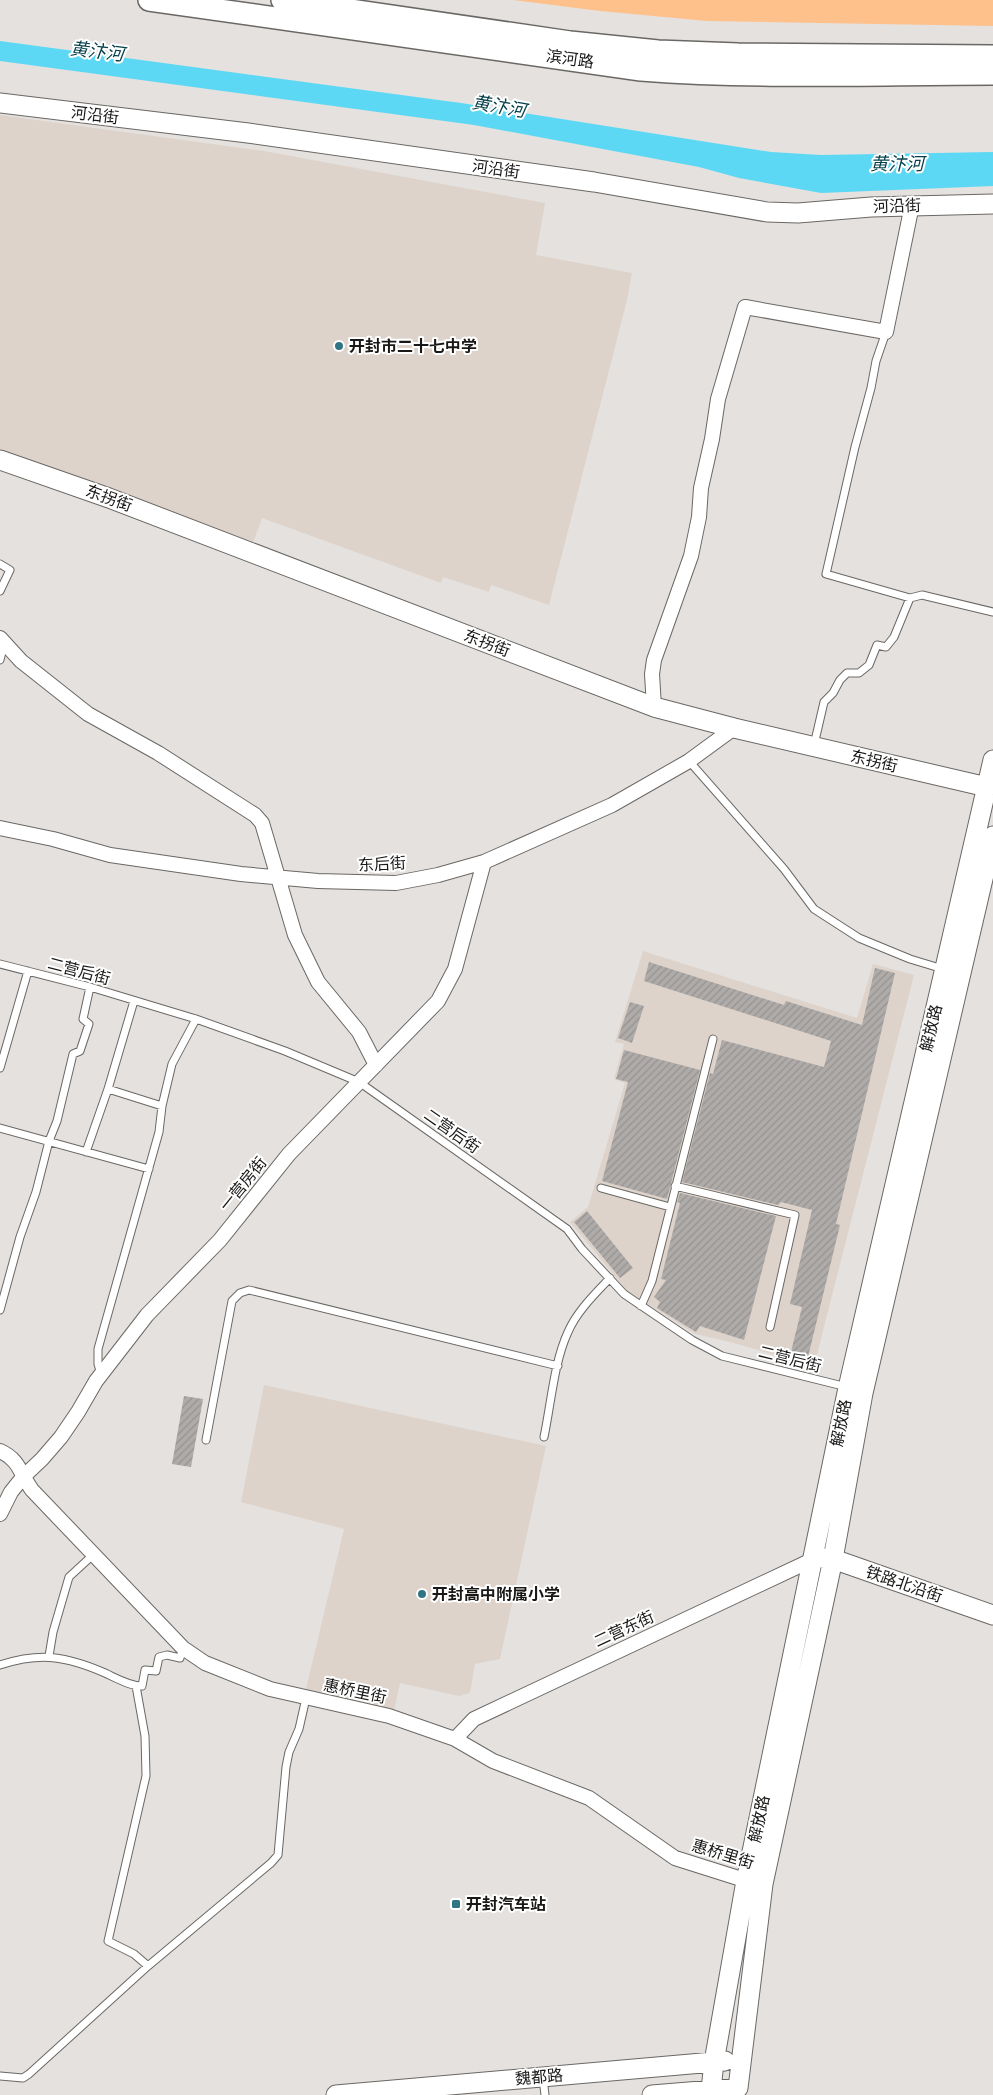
<svg xmlns="http://www.w3.org/2000/svg" width="993" height="2095" viewBox="0 0 993 2095" font-family="'Work Sans','Noto Sans SC',sans-serif">
	<style>
		.built { fill: #ddd3cb }
		.park { fill: #fec18c }
		.water { fill: #5cd8f4 }
		.building { fill: url(#building-hatch) }
		.lines { fill: none; stroke-linecap: round; stroke-linejoin: round }
		.lane-casing { stroke: #6a6865; stroke-width: 9 }
		.street-casing { stroke: #6a6865; stroke-width: 16 }
		.secondary-casing { stroke: #6a6865; stroke-width: 21 }
		.primary-casing { stroke: #6a6865; stroke-width: 24 }
		.lane { stroke: #fff; stroke-width: 7 }
		.street { stroke: #fff; stroke-width: 14 }
		.secondary { stroke: #fff; stroke-width: 19 }
		.primary { stroke: #fff; stroke-width: 21 }
		.poi-dot { fill: #317585; stroke: #fff; stroke-width: 2 }
		.labels { text-anchor: middle; dominant-baseline: central; stroke-width: 4; stroke-linejoin: round; paint-order: stroke }
		.street-label { font-size: 16px; fill: #191817; stroke: #fff }
		.poi-label { font-size: 16px; font-weight: bold; fill: #191817; stroke: #fff; text-anchor: start }
		.water-label { font-size: 18px; font-style: italic; fill: #043f4b; stroke: #fff }
	</style>
	<defs>
		<pattern id="building-hatch" width="6" height="6" patternUnits="userSpaceOnUse" patternTransform="scale(1.25)"><rect width="6" height="6" fill="#afaba9"/><path d="M-1 1l2-2M0 6l6-6M5 7l2-2" fill="none" stroke="#969291"/></pattern>
	</defs>
	<rect width="100%" height="100%" fill="#e4e1de"/>
	<!-- built -->
	<path class="built" d="M0,115L264,151L545,203L536,255L632,273L627,300L549,605L491,585L489,592L443,577L441,583L262,518L253,543L0,453Z
		M643,951L857,1018L873,964L914,975L814,1366L730,1342L695,1334L627,1291L570,1222L588,1207L625,1083L614,1079L624,1044L615,1042Z
		M264,1385L546,1446L500,1659L475,1664L470,1693L459,1696L400,1683L394,1711L306,1689L344,1529L241,1502Z"/>
	<!-- park -->
	<path class="park" d="M513,0H993V26L707,21L600,11Z"/>
	<!-- water -->
	<path class="water" d="M0,41L461,103L771,152L821,155L993,152V186L821,193L739,178L699,167L474,125L0,61Z"/>
	<!-- building -->
	<path class="building" d="M649,962L784,1005L786,1001L862,1025L875,968L895,973L836,1224L840,1225L808,1357L791,1352L802,1307L790,1304L812,1210L781,1202L778,1205L682,1182L710,1073L713,1074L722,1040L824,1067L831,1041L644,981Z
		M630,1002L644,1006L632,1043L618,1038Z
		M624,1050L700,1070L667,1199L602,1181L628,1082L616,1079Z
		M680,1193L776,1216L744,1340L700,1326L696,1332L657,1308L660,1302L654,1297L666,1280L661,1279L680,1203L677,1202Z
		M587,1211L633,1268L620,1278L574,1222Z
		M184,1396L203,1399L191,1467L172,1464Z"/>
	<g class="lines">
		<!-- lane casing -->
		<g class="lane-casing">
			<path id="lane" d="M886,332L876,361L871,388L855,447L826,574L910,598L922,595L993,612
				M0,564L10,570L0,591
				M0,660L4,644
				M814,745L824,702L833,693L840,680L847,673H859L869,665L877,645L886,647L894,637L910,598
				M689,761L784,869L814,909L859,938L910,959L943,969
				M0,964L90,987L196,1019L285,1051L359,1082L567,1229L582,1249L624,1294L692,1340L722,1356L847,1387
				M0,1068L28,971
				M108,1089L162,1106
				M0,1128L149,1169
				M86,1152L108,1089L134,1001
				M675,1186L795,1215L770,1327
				M601,1188L670,1207
				M641,1306L652,1281L713,1039
				M0,1310L20,1237L36,1192L49,1141L57,1121L73,1054L80,1051L89,1024L83,1019L90,987
				M101,1374L98,1364V1349L159,1132L162,1106L172,1064L196,1019
				M544,1437C551,1404 554,1362 568,1332C577,1311 595,1294 610,1278
				M206,1440L232,1301L240,1293L249,1290L558,1366
				M49,1656L53,1632L69,1577L94,1554
				M0,1665C41,1652 66,1656 105,1673C116,1678 129,1686 142,1686L145,1670L156,1671L159,1657L167,1655L180,1658L183,1648
				M136,1686L145,1736L146,1776L108,1941L134,1954L148,1966
				M0,2076L23,2078L29,2074L148,1966L271,1863L278,1855L286,1767L289,1752L299,1729L306,1698
				M543,2078L545,2095"/>
		</g>
		<!-- street casing -->
		<g class="street-casing">
			<path id="street" d="M0,638L21,661L88,714L158,753L255,815L262,823L295,935L318,982L359,1032L376,1065
				M654,707L652,674L654,660L691,556L699,517L701,488L712,439L718,399L745,307L886,332L912,205
				M0,828L53,839L110,855L241,874L318,881L396,883L438,875L484,862L612,805L689,761L734,728
				M0,1451C20,1460 20,1474 32,1490L183,1648L205,1663L270,1689L389,1716L455,1739L493,1761L589,1798L675,1858L754,1883
				M0,1514L11,1492L23,1477L42,1459L61,1437L78,1412L96,1381L147,1315L220,1240L289,1154L438,1001L455,969L484,862
				M455,1739L474,1719L814,1559"/>
		</g>
		<!-- secondary casing -->
		<g class="secondary-casing">
			<path id="secondary" d="M0,103L248,133L594,182L767,212L798,213L871,207L993,204
				M0,460L109,498L654,707L734,728L987,787
				M822,1558L833,1559L993,1615
				M711,2090L714,2062L746,1881L848,1388L993,760
				M336,2095L725,2061
				M652,2095L738,2088L763,1884L833,1559L863,1393L993,836"/>
		</g>
		<!-- primary casing -->
		<g class="primary-casing">
			<path id="primary" d="M149,0L641,70C758,79 876,74 993,74
				M282,0L570,42L658,51L738,54L993,56"/>
		</g>
		<!-- lane -->
		<use href="#lane" class="lane"/>
		<!-- street -->
		<use href="#street" class="street"/>
		<!-- secondary -->
		<use href="#secondary" class="secondary"/>
		<!-- primary -->
		<use href="#primary" class="primary"/>
	</g>
	<!-- markers -->
	<g class="poi-dot">
		<circle cx="339" cy="346" r="5"/>
		<circle cx="422" cy="1594" r="5"/>
		<rect x="451" y="1899" width="10" height="10" rx="2.5"/>
	</g>
	<g class="labels">
		<!-- street labels -->
		<g class="street-label">
			<text transform="translate(570 59) rotate(8)">滨河路</text>
			<text transform="translate(95 115) rotate(7)">河沿街</text>
			<text transform="translate(496 169) rotate(8)">河沿街</text>
			<text transform="translate(897 206) rotate(-2)">河沿街</text>
			<text transform="translate(109 498) rotate(20)">东拐街</text>
			<text transform="translate(487 643) rotate(21)">东拐街</text>
			<text transform="translate(874 761) rotate(13)">东拐街</text>
			<text transform="translate(382 864) rotate(-3)">东后街</text>
			<text transform="translate(79 971) rotate(15)">二营后街</text>
			<text transform="translate(931 1028) rotate(-77)">解放路</text>
			<text transform="translate(452 1131) rotate(35)">二营后街</text>
			<text transform="translate(243 1184) rotate(-51)">一营房街</text>
			<text transform="translate(790 1359) rotate(14)">二营后街</text>
			<text transform="translate(841 1423) rotate(-79)">解放路</text>
			<text transform="translate(904 1584) rotate(19)">铁路北沿街</text>
			<text transform="translate(624 1629) rotate(-25)">二营东街</text>
			<text transform="translate(355 1691) rotate(12)">惠桥里街</text>
			<text transform="translate(759 1819) rotate(-78)">解放路</text>
			<text transform="translate(723 1854) rotate(17)">惠桥里街</text>
			<text transform="translate(539 2077) rotate(-5)">魏都路</text>
		</g>
		<!-- poi labels -->
		<g class="poi-label">
			<text x="349" y="346">开封市二十七中学</text>
			<text x="432" y="1594">开封高中附属小学</text>
			<text x="466" y="1904">开封汽车站</text>
		</g>
		<!-- water labels -->
		<g class="water-label">
			<text transform="translate(97 51) rotate(7)">黄汴河</text>
			<text transform="translate(499 106) rotate(10)">黄汴河</text>
			<text x="897" y="163">黄汴河</text>
		</g>
	</g>
</svg>
